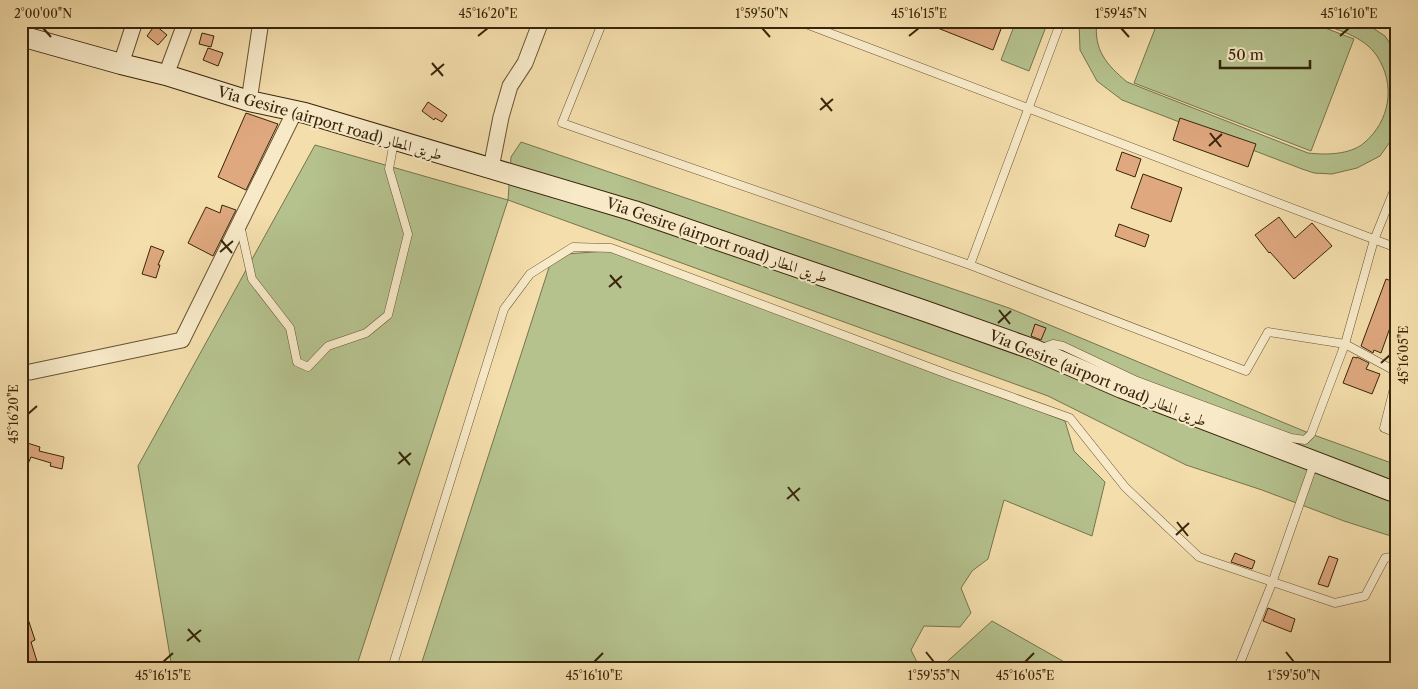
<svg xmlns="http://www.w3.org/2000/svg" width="1418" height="689" viewBox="0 0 1418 689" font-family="'Libre Caslon Text',Amiri,serif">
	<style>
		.green { fill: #b5c28e; stroke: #76744c }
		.building { fill: #dfa87f; stroke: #38250a }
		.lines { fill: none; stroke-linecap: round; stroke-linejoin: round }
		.service-casing { stroke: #675332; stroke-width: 9 }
		.minor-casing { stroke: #675332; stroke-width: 17 }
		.secondary-casing { stroke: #38250a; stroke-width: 22 }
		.service { stroke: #f8eac9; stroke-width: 8 }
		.minor { stroke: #f8eac9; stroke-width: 15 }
		.secondary { stroke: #f8eac9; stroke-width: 20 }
		.ticks { fill: none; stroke: #38250a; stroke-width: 2 }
		.labels { text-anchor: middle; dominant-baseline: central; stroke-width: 4; stroke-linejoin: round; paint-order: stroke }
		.street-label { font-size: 15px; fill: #38250a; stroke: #f8eac9 }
		.neatline { fill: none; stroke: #38250a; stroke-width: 2 }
		.ticks-label { font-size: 12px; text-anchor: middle; fill: #38250a }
	</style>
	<rect width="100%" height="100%" fill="#f4deac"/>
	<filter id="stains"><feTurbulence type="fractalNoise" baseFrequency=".004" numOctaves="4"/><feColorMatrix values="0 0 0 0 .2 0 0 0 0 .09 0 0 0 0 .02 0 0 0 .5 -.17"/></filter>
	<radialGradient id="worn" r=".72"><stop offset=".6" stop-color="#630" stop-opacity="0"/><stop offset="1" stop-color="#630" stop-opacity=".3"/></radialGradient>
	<!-- green -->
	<path class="green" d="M1016,21H1040L1047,24L1029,71L1001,60Z
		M1079,21H1097C1093,50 1107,65 1127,82L1308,153C1325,155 1350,155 1364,143C1390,121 1396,85 1377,56C1363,35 1336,30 1314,21H1362L1385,36L1397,54V132L1380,156L1357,168L1332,174L1314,173L1302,169L1122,100L1097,81L1080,50Z
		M1158,21H1307L1354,39L1311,151L1134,83Z
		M521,142L1009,308L1311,434L1397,465V538L1344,521L1262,490L1186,465L1048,396L508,200L356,668H172L138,466L315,145L508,200L511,157Z
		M620,250L1065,421L1074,451L1105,482L1092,536L1004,500L988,559L972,571L961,588L971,613L960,627L924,626L911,650L920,668H420L553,255Z
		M992,621L1075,668H1076H940Z"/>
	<!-- building -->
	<path class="building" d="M920,21H1004L993,50Z
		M155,25L167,35L158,45L147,36Z
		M202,33L214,36L211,47L199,44Z
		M208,48L223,53L218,66L203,60Z
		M428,102L447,115L442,122L435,118L434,120L422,111Z
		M246,113L278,124L246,190L218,177Z
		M1180,118L1256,144L1248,167L1173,140Z
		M1122,152L1141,159L1135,177L1116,170Z
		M1143,174L1182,188L1171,222L1131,208Z
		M222,205L236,210L213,256L188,243L206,207L220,213Z
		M1279,217L1295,238L1312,223L1332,246L1294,279L1270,252L1269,253L1255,235Z
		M1119,224L1149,235L1145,247L1115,236Z
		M151,246L164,251L158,265H160L156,278L142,274Z
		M1386,279L1397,283V308L1381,353L1374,350L1373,353L1361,346Z
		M1035,324L1046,328L1041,340L1031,336Z
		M1353,357L1357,358V357L1369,363L1366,369L1380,374L1372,394L1343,383Z
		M21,441L40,447L39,451L64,457L62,469L50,466L51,463L31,457L21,480Z
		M1235,553L1255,561L1252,569L1231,562Z
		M1329,556L1338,559L1328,587L1318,584Z
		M23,604L35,640L31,642L39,668H21V605Z
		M1268,608L1295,619L1291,632L1263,621Z"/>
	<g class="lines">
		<!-- service casing -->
		<g class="service-casing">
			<path id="service" d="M603,21L562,123L970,265L1246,371L1268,332L1345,344L1397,372
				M798,21L1397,248
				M1386,21L1397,26
				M240,225L252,279L290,328L297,362L308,367L328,346L366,333L388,315L408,234L389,169L394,141
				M970,265L1061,21
				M1042,348L1053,344L1063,346L1137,381L1291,438L1305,440L1311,434L1345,344L1374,240L1397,183
				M1397,376L1384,428L1397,433
				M392,668L504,309L530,274L573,247L611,248L950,375L1070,418L1125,487L1199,557L1335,603L1365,596L1385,558L1397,556
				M1238,668L1272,583L1314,463"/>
		</g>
		<!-- minor casing -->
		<g class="minor-casing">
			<path id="minor" d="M121,64L135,21
				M166,75L186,21
				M249,101L261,21
				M491,168L501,117L510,86L525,63L541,21
				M30,372L182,340L295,111"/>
		</g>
		<!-- secondary casing -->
		<g class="secondary-casing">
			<path id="secondary" d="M21,36L121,64L166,75L249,101L305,113L634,211L925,311L1035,350L1122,388L1397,493"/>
		</g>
		<!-- service -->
		<use href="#service" class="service"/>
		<!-- minor -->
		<use href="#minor" class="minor"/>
		<!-- secondary -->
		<use href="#secondary" class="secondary"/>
	</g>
	<!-- ticks -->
	<path class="ticks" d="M43,28L51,37M762,28L770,37M1121,28L1129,37M478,36L488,28M909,36L919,28M1340,36L1349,28M432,63L443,76M431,75L444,64M821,98L832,111M820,110L833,99M1210,133L1221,147M1209,146L1222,134M221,240L232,253M220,252L233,241M610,275L621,288M609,287L622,276M999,310L1010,324M998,323L1011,311M1381,363L1390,355M28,414L37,406M399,452L410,465M398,464L411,453M788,487L799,501M787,499L800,488M1177,522L1188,536M1176,535L1189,523M188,629L200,642M187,641L201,630M926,652L934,662M1286,652L1294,662M163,662L173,653M594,662L603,653M1025,662L1034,653"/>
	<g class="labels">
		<!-- street labels -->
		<g class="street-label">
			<text transform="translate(330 123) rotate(16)">Via Gesire (airport road) طريق المطار</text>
			<text transform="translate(717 240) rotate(19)">Via Gesire (airport road) طريق المطار</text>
			<text transform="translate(1098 378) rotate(22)">Via Gesire (airport road) طريق المطار</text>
		</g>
	</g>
	<!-- margin -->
	<rect width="1418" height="689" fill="none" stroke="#f4deac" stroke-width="55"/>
	<!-- scale -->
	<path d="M1220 60v8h90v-8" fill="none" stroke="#38250a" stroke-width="2.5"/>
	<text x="1228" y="60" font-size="15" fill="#38250a" stroke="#f8eac9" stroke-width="4" paint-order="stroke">50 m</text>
	<rect x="28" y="28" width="1362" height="634" class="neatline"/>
	<g class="ticks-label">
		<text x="43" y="18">2°00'00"N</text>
		<text x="488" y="18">45°16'20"E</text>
		<text x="762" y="18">1°59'50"N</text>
		<text x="919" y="18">45°16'15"E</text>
		<text x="1121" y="18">1°59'45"N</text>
		<text x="1349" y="18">45°16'10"E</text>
		<text transform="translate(1404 355) rotate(-90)" y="4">45°16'05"E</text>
		<text transform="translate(14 414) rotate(-90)" y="4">45°16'20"E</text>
		<text x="163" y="680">45°16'15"E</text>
		<text x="594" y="680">45°16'10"E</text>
		<text x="934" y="680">1°59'55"N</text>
		<text x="1025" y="680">45°16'05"E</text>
		<text x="1294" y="680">1°59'50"N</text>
	</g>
	<rect width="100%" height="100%" filter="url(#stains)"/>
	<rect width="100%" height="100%" fill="url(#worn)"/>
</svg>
